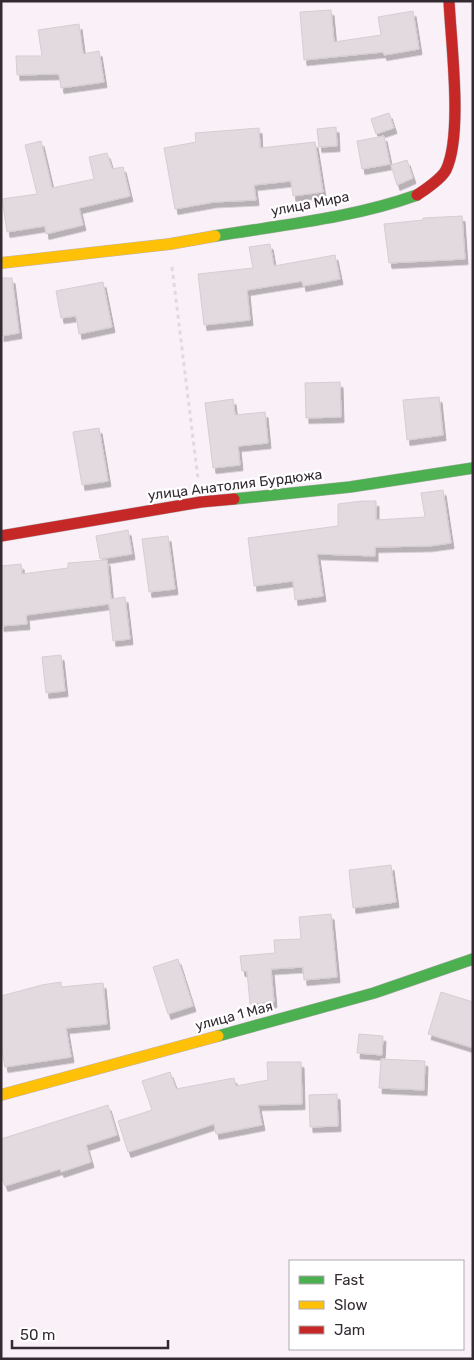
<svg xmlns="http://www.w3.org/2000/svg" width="474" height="1360" viewBox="0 0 474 1360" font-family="Rubik,sans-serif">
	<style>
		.building { fill: #e3dadf; stroke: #d6cdd2; filter: url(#shadow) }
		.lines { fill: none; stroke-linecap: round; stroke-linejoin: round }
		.fast-casing { stroke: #b9b1b7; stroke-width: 12 }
		.slow-casing { stroke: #b9b1b7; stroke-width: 12 }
		.jam-casing { stroke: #b9b1b7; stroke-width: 12 }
		.path { stroke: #dedbde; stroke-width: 3; stroke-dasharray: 4 4; stroke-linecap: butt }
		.fast { stroke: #4caf50; stroke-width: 11 }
		.slow { stroke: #ffc107; stroke-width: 11 }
		.jam { stroke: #c62828; stroke-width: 11 }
		.labels { text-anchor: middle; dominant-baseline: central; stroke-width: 4.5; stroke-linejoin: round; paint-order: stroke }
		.street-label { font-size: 14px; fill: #342b32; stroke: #fff }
	</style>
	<defs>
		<filter id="shadow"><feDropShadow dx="3" dy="5.5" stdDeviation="0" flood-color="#0004"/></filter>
	</defs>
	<rect width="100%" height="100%" fill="#faf1f8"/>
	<!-- building -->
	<path class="building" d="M331,10L334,42L381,35L378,17L413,11L419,49L384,55L383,52L304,60L300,12Z
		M79,24L83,54L99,51L104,82L61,88L59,74L17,75L16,56H42L38,30Z
		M389,113L394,128L376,134L371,119Z
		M336,127L337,146L319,147L317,129Z
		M259,128L260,148L315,142L323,192L293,196L291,181L254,185L256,200L214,202L175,209L164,148L196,142L195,133Z
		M384,136L390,164L362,169L357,141Z
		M41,141L52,188L94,179L89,157L107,153L112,169L123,167L130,196L79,208L83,225L46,234L45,226L7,232L2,199L37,194L25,145Z
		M407,160L413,178L397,185L391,165Z
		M462,216L465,259L389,263L384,224L423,220V218Z
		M270,244L274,266L335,255L340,279L303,286L302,281L247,290L250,320L204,325L198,274L253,268L249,247Z
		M1,278H12L19,333L1,336Z
		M103,282L112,327L79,334L76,316L61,318L56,291Z
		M340,382L341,417L306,418L305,383Z
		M439,397L443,435L407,440L403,400Z
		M233,399L235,415L265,412L268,443L238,446L240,465L213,468L205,403Z
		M99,428L108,481L82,485L73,432Z
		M443,490L451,543L429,546L375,547V556L317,554L323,596L295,600L293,581L254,586L248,538L338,526V504L362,501H376V520L425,517L421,493Z
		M128,530L132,554L100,559L96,536Z
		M168,536L175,589L149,592L142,539Z
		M107,560L111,599L125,597L130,639L113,641L109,604L26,615L27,624L1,626V566L21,564L22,574L68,568V563Z
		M61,655L65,691L46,693L42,657Z
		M391,865L396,902L353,908L349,870Z
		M331,914L337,977L304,980L303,967L271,969L274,1002L250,1004L247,971H242L240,956L275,953L274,940L301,939L299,917Z
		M178,959L193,1006L168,1014L153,967Z
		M61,982V987L103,983L107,1024L66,1028L71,1057L5,1067L1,1045V996L42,985Z
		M441,992L473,1002V1048L428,1034Z
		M359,1034L383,1036L382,1055L357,1053Z
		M381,1059L425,1061L424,1090L379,1088Z
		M267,1062H301L302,1104L258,1105L262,1125L216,1134L214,1124L128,1152L118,1121L152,1110L142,1081L170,1072L176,1089L234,1078L236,1086L268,1080Z
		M337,1094L338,1126L310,1127L309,1095Z
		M108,1105L117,1135L86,1145L91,1162L61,1172L60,1169L5,1186L1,1175V1139Z"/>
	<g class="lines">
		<!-- fast casing -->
		<g class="fast-casing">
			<path id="fast" d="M215,236C282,225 353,218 417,195
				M234,499L350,487L473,468
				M218,1036L374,993L473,959"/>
		</g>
		<!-- slow casing -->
		<g class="slow-casing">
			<path id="slow" d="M1,263L170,244L215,236
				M1,1095L218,1036"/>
		</g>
		<!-- jam casing -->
		<g class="jam-casing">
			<path id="jam" d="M417,195C425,190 442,178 446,170C463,135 451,43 449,1
				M1,536L201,502L234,499"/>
		</g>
		<!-- path -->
		<path class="path" d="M172,267L198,479"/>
		<!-- fast -->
		<use href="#fast" class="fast"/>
		<!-- slow -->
		<use href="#slow" class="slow"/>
		<!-- jam -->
		<use href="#jam" class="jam"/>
	</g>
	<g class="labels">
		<!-- street labels -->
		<g class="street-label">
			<text transform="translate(310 204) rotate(-11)">улица Мира</text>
			<text transform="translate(235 485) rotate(-7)">улица Анатолия Бурдюжа</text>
			<text transform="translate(234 1016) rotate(-15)">улица 1 Мая</text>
		</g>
	</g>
	<!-- border -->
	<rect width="474" height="1360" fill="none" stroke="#342b32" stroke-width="5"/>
	<!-- legend -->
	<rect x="289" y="1260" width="175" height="90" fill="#ffffff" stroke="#aeaaad"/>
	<rect x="299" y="1276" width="25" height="8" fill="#4caf50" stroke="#aeaaad"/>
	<text x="334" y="1285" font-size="15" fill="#342b32">Fast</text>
	<rect x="299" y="1301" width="25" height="8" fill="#ffc107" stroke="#aeaaad"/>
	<text x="334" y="1310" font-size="15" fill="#342b32">Slow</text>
	<rect x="299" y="1326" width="25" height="8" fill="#c62828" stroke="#aeaaad"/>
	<text x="334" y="1335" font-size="15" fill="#342b32">Jam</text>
	<!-- scale -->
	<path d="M12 1340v8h156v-8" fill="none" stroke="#342b32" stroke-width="2.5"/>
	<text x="20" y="1340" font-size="15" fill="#342b32" stroke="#ffffff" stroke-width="4" paint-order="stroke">50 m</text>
</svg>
